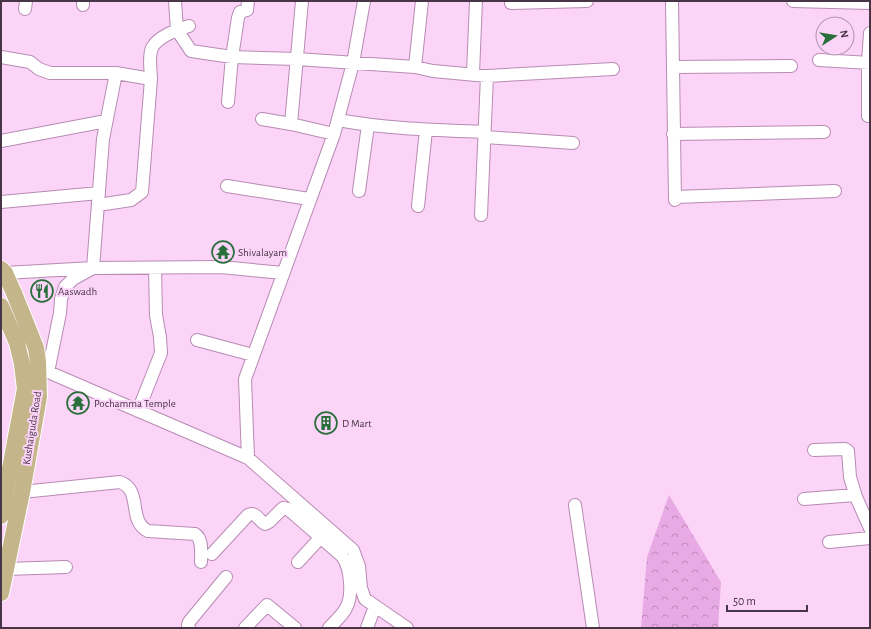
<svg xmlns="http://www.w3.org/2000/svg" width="871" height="629" viewBox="0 0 871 629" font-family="'Alegreya Sans',sans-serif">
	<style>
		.park { fill: url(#park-crowns) }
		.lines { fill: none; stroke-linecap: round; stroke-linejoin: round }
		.minor-casing { stroke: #b88bb4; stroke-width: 14 }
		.major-casing { stroke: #fff; stroke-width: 18 }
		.minor { stroke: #fff; stroke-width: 12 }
		.major { stroke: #c5b58b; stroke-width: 16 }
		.labels { text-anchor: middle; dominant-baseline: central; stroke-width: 4; stroke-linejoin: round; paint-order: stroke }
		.poi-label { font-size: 11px; fill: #483547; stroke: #fbd4f7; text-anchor: start }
		.street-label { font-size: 11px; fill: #483547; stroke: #fbd4f7 }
	</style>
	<defs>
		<pattern id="park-crowns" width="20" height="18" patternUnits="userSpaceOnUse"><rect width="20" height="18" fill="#e8aae4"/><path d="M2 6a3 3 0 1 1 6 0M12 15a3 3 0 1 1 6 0" fill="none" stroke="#be8bbb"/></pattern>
	</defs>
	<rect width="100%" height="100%" fill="#fbd4f7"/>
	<!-- park -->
	<path class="park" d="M669,495L721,582L718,628H641L647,557Z"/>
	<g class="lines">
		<!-- minor casing -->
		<g class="minor-casing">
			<path id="minor" d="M175,1L177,30L191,51L232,57L297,59L415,67L433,71L487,76L613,69
				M512,1L511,3L587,1
				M672,1L675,200
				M793,1L870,3
				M83,5V1
				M25,9L26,1
				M870,33L868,63V116H870
				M1,57L30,62L39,69L50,73H116L151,79C151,70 148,57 152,48C157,37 178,29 189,26
				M819,60L870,63
				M415,67L422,1
				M673,67L791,66
				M473,73L476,1
				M228,102L232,57L238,18L240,12L247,10L248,1
				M262,119L291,124L334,134
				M338,120C387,129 436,130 485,132
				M291,124L302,1
				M673,134L824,132
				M485,137L573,143
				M1,141L106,121
				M227,186L309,199
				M359,191L368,125
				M675,197L835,191
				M1,202L99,193
				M98,205L131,200L142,192L151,79
				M418,206L426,130
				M481,215L487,76
				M5,273L93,268L221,267L283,273
				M197,340L253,355
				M32,366L39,368L248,458L353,550L359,566L361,588L365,599L407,628
				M48,372L60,313L61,299L65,287L73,279L93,268L103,139L116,73
				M138,411L161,353L160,337L156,315L155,268
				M814,450L845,449L848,451L850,477L856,497L870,528
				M248,458L245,379L334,134L353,63L364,1
				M22,492L120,482C143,490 127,521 148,531L195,534C203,539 201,553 201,562
				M804,499L855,495
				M575,505L593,628
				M829,542L870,538
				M212,554L248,515C256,511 259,521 265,524L269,522L283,508L288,509L342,556C351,568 353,596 346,608C342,616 334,622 329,628
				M298,562L321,537
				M6,569L66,567
				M189,628L188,625L189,622L226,577
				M245,628L267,605L295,628
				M367,628L375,606"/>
		</g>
		<!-- major casing -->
		<g class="major-casing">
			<path id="major" d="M1,269L5,273L14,293L36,348L38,362L39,397L22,492L1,593
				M1,306L17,343L22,364L25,389L1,516"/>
		</g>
		<!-- minor -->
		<use href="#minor" class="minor"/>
		<!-- major -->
		<use href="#major" class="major"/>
	</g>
	<!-- icons -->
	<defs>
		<g id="temple-ring" transform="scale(1.15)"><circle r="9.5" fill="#fbd4f7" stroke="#296f3b" stroke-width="1.5"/><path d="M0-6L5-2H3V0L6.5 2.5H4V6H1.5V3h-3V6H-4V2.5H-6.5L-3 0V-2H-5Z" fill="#296f3b"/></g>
		<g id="restaurant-ring" transform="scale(1.15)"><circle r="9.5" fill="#fbd4f7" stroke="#296f3b" stroke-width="1.5"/><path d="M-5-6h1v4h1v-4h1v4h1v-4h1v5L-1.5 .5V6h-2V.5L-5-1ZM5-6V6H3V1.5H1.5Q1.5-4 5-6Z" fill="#296f3b"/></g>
		<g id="building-ring" transform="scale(1.15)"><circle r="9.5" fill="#fbd4f7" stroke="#296f3b" stroke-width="1.5"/><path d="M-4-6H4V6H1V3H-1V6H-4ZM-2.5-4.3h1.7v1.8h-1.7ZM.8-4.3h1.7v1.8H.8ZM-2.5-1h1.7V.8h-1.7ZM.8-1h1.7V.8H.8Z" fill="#296f3b"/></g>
	</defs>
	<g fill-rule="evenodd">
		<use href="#temple-ring" x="223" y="252"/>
		<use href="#restaurant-ring" x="42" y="291"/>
		<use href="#temple-ring" x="78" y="403"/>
		<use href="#building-ring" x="326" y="423"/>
	</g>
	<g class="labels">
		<!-- poi labels -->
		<g class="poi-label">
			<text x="238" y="252">Shivalayam</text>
			<text x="58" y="291">Aaswadh</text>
			<text x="94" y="403">Pochamma Temple</text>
			<text x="342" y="423">D Mart</text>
		</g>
		<!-- street labels -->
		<g class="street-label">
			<text transform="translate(32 428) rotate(-81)">Kushaiguda Road</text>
		</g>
	</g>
	<!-- border -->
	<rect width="871" height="629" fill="none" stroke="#483547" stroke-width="4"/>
	<!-- north arrow -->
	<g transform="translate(835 36) rotate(78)"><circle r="19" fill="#fbd4f7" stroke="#b394b1"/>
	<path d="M0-3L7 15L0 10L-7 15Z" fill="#296f3b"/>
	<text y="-6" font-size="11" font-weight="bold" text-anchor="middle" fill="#483547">N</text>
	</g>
	<!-- scale -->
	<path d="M727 605v6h80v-6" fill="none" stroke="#483547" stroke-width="2"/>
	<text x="733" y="605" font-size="12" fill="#483547" stroke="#fbd4f7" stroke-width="3" paint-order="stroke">50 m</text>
</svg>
